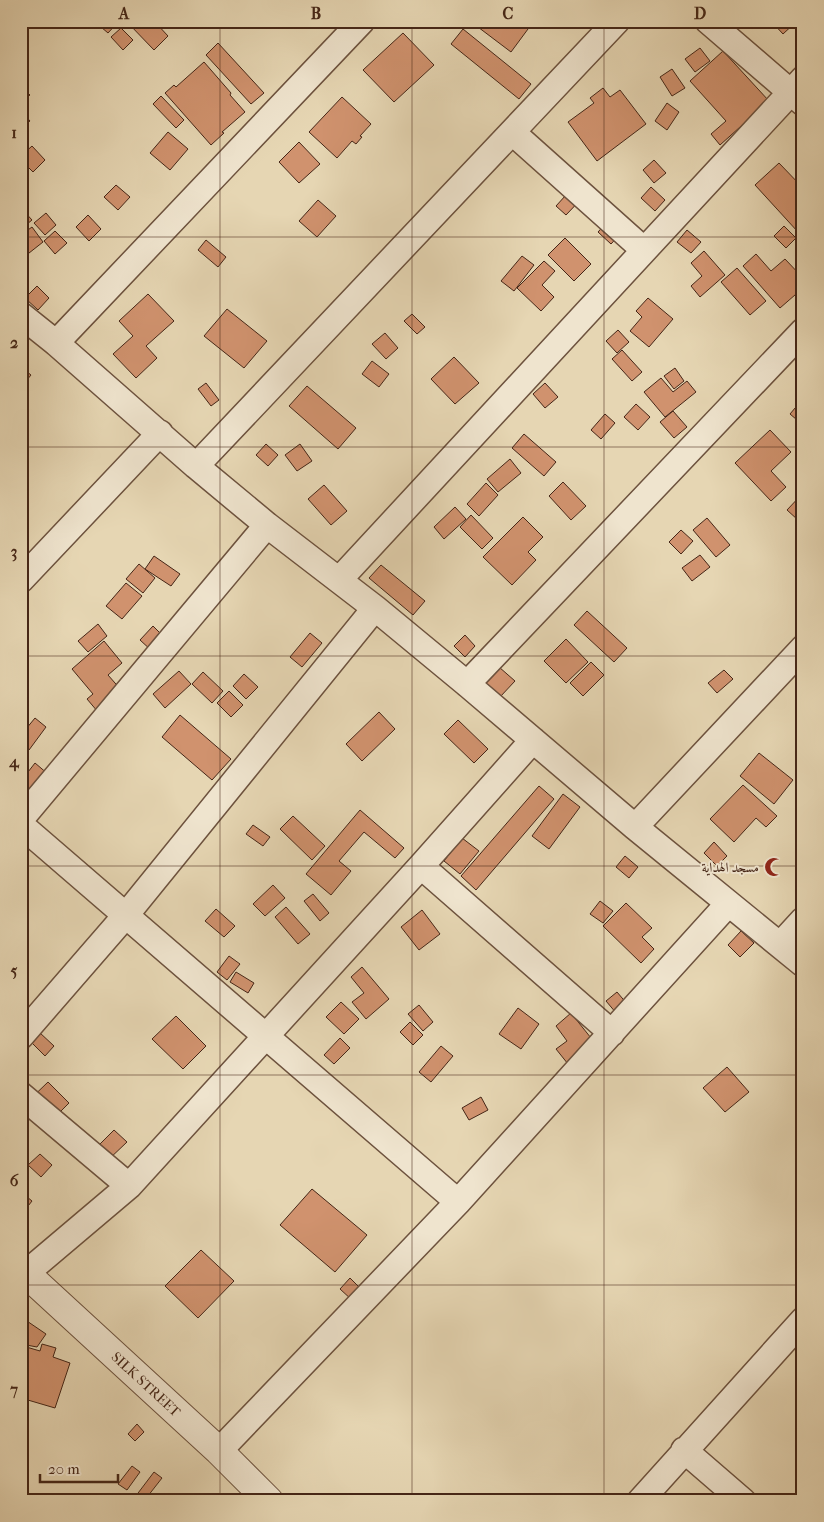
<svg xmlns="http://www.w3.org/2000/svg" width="824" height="1522" viewBox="0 0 824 1522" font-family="'IM FELL French Canon',Amiri,serif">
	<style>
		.building { fill: #d0926e; stroke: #452617 }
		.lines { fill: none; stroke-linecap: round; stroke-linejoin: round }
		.minor-casing { stroke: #6d523e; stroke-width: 28 }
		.tertiary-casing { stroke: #6d523e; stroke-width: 30 }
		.minor { stroke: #efe4ce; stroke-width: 25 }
		.tertiary { stroke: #efe4ce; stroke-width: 28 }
		.grid { fill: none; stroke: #452617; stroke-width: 1; stroke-opacity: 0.55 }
		.labels { text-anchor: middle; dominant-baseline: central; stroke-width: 4; stroke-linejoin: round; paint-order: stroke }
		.poi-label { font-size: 14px; fill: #452617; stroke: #efe4ce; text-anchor: end }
		.street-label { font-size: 14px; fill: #452617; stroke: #efe4ce }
		.neatline { fill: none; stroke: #452617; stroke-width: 2 }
		.grid-label { font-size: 16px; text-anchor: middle; font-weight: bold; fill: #452617 }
	</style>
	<rect width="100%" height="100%" fill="#e6d6b3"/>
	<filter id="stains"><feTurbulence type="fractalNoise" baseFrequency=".004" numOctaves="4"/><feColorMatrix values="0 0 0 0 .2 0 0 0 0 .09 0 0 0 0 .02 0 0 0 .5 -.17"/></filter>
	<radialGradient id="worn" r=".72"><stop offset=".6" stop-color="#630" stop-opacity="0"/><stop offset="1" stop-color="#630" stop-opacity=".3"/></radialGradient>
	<!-- building -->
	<path class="building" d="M94,21H119L108,33Z
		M130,21H156L155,22L168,36L154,50L128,23Z
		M470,21H517L528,29L511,52Z
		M524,21H538L533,28Z
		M771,21H797L783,34Z
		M121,28L133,40L123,50L111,37Z
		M463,29L531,84L519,99L451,44Z
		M403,33L434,65L394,102L363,70Z
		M218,43L264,93L251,104L206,55Z
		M700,48L710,61L695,72L685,59Z
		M723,51L769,101L720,145L711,134L726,121L690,81Z
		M204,62L231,93L230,95L245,112L222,132L224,133L211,145L165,93L174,85L176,87Z
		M672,69L685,88L672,96L660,77Z
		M21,86L30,95L21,102Z
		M603,88L610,97L620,90L646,124L597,161L568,122L594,103L590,98Z
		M161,96L184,120L176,128L153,104Z
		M342,97L371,124L360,136L362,137L356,144L352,141L337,158L309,132Z
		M667,103L679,112L667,130L655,121Z
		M21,111L30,121L21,128Z
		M168,132L188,149L170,170L150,153Z
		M299,142L320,164L299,183L279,162Z
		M32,146L45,160L33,172L21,160V156Z
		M654,160L666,173L654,183L643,170Z
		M779,163L803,188V228L798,232L755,185Z
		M576,184L586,194L566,215L556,206Z
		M116,185L130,197L118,210L104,197Z
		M651,187L665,200L655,211L641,198Z
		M318,200L336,216L317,237L299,221Z
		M21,208L32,220L21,229Z
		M46,213L56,225L45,235L34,223Z
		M88,215L101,229L89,241L76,227Z
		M609,220L622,232L611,244L598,232Z
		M784,226L796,238L786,248L774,236Z
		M32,227L43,242L24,257L21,254V235Z
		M687,230L701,242L691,253L677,242Z
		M55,231L67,243L55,254L44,241Z
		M565,238L591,264L574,281L548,255Z
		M206,240L226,257L218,267L198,250Z
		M704,251L725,275L700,297L691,286L702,276L691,263Z
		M756,254L771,271L785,259L803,278V288L780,308L743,266Z
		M522,256L534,265L514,291L501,281Z
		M544,261L555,271L542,285L554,297L541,311L517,288Z
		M737,268L766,301L750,315L721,282Z
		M37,286L49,298L38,310L25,298Z
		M148,294L174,321L146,346L157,358L136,378L113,354L133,336L119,321Z
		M648,298L673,319L649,347L630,331L642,317L636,311Z
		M227,309L267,341L244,368L204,336Z
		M412,314L425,327L417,334L404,321Z
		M618,330L629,342L617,353L606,341Z
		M385,333L398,348L386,359L372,344Z
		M622,350L642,372L632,381L612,359Z
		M454,357L479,383L455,404L431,379Z
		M372,361L389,374L379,387L362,374Z
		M21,367L31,375L21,387Z
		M675,368L684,381L674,389L664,376Z
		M661,378L673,392L687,381L696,392L665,417L644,392Z
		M206,383L219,400L211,406L198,389Z
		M545,383L558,397L545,408L533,394Z
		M307,386L356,428L338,449L289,406Z
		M801,401L803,402V425L790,414Z
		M636,404L650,417L638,430L624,417Z
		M673,411L687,427L674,438L660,422Z
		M605,414L615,423L601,439L591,430Z
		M770,430L791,452L771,471L786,487L771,501L735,463Z
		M524,434L556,462L544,476L512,448Z
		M266,444L278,455L268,466L256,455Z
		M300,444L312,461L297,471L285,455Z
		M510,459L521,473L498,492L487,479Z
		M563,482L586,506L571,520L549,496Z
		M486,483L498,495L479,516L467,504Z
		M324,485L347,511L331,525L308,499Z
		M803,493V515L798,520L787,510Z
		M455,507L466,519L444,539L434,527Z
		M471,515L493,538L482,549L460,527Z
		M523,517L543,537L528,552L536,560L512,585L483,557Z
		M707,518L730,545L716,557L693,530Z
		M681,530L693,541L681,554L669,542Z
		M700,555L710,567L692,581L682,568Z
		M154,556L180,574L171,586L145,569Z
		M139,564L155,578L143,593L126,579Z
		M381,565L425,601L413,615L369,578Z
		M126,583L142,596L122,619L106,606Z
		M587,611L627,648L614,662L574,625Z
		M98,624L107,636L88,652L78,641Z
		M153,626L164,637L152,651L140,640Z
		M310,633L322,643L302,667L290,657Z
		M465,635L475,646L465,657L454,646Z
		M566,639L588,662L566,683L544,661Z
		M104,641L122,663L108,675L122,691L98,712L87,699L93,694L72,669Z
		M591,662L604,675L583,696L570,683Z
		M499,667L515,681L500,697L485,683Z
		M724,670L733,679L717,693L708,683Z
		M179,671L191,684L165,708L153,694Z
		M203,672L223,691L212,703L192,684Z
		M244,674L258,687L246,699L233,686Z
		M229,691L243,705L231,717L217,703Z
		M379,712L395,729L362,761L346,744Z
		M180,715L231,759L212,780L162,737Z
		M35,718L46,727L29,750L21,744V735Z
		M458,720L488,749L474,763L444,734Z
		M759,753L793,780L774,804L740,776Z
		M35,763L55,780L21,810V781Z
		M743,785L777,816L766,827L756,818L734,842L710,819Z
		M539,786L554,799L476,890L461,876Z
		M563,794L580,807L549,849L532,836Z
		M360,810L404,848L395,858L364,832L339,861L351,871L331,895L306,874Z
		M293,816L325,846L312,860L280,829Z
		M253,825L270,837L263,846L246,834Z
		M462,838L479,851L460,874L444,861Z
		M714,842L727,856L717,866L704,853Z
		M625,856L638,867L629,878L616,867Z
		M273,885L285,898L265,916L253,904Z
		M313,894L329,913L320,921L304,901Z
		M600,901L613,911L603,923L590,914Z
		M626,903L652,928L642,937L654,949L641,963L603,926Z
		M286,907L310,934L298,944L275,917Z
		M216,909L235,926L224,937L205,921Z
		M422,910L440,934L419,950L401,927Z
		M741,931L754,943L740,957L728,945Z
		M21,935L29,942L21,950Z
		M229,956L240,964L227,980L217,972Z
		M362,967L389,999L366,1019L352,1002L364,993L351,977Z
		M236,972L254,983L248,993L230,982Z
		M617,992L628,1005L617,1014L606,1001Z
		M341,1002L359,1019L344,1034L326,1017Z
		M419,1005L433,1022L423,1031L408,1014Z
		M518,1008L539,1024L521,1049L499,1034Z
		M571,1013L595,1043L568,1064L556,1049L567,1041L556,1026Z
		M176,1016L206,1046L183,1069L152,1039Z
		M410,1022L423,1035L413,1045L400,1032Z
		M39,1032L54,1046L45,1056L30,1041Z
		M340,1038L350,1048L334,1064L324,1055Z
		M441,1046L453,1056L431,1082L419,1072Z
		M727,1067L749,1092L725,1112L703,1088Z
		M21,1076L29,1083L21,1092Z
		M48,1082L69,1103L43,1129L21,1108Z
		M481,1097L488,1110L469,1120L462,1108Z
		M114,1130L127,1142L107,1161L95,1149Z
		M40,1154L52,1165L41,1177L28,1165Z
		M312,1189L367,1235L335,1272L280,1225Z
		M21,1192L32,1201L21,1215Z
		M201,1250L234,1281L198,1318L165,1286Z
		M350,1278L362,1290L352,1300L340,1289Z
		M21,1317L46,1334L37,1347L21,1344Z
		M42,1344L56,1348L53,1357L70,1363L55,1408L21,1398V1352L23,1346L40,1351Z
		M137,1424L144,1432L135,1441L128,1434Z
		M132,1466L140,1472L127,1490L118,1484Z
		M154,1472L162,1478L144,1501H132Z
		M704,1494L712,1501H698Z
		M661,1495L667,1501H656Z"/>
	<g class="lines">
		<!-- minor casing -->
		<g class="minor-casing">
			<path id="minor" d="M708,21L803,103
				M512,132L644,250
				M21,315L56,343L196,466L267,525L375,608L467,684L635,827L803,964
				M56,343L362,21
				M196,466L617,21
				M21,580L160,433
				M339,580L803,79
				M467,684L803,331
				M21,819L267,525
				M21,825L458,1202
				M635,827L803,648
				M421,866L612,1033
				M780,945L803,920
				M21,1036L126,915L375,608
				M21,1095L129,1186
				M21,1280L25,1274L129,1186L421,866L533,740
				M684,1450L743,1501
				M219,1451L458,1202L728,904
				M640,1501L803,1320"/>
		</g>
		<!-- tertiary casing -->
		<g class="tertiary-casing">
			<g id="tertiary">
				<path id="s1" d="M21,1269L219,1451L269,1501"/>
			</g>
		</g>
		<!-- minor -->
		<use href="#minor" class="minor"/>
		<!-- tertiary -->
		<use href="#tertiary" class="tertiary"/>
	</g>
	<!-- grid -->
	<path class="grid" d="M220,21V1501M412,21V1501M604,21V1501M21,237H803M21,447H803M21,656H803M21,866H803M21,1075H803M21,1285H803"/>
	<!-- icons -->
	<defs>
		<g id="mosque-bare" transform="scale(1.5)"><path d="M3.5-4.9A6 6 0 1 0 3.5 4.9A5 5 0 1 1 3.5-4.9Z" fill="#8f2418" stroke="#efe4ce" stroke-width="2.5" paint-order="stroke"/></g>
	</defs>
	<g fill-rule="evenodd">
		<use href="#mosque-bare" x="774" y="867"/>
	</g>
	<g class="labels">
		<!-- poi labels -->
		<g class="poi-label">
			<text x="759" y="867">مسجد الهداية</text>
		</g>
		<!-- street labels -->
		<g class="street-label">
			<text stroke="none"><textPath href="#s1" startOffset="170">SILK STREET</textPath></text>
		</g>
	</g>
	<!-- margin -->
	<rect width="824" height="1522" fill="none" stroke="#e6d6b3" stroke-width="55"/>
	<!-- scale -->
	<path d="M40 1474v8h78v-8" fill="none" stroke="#452617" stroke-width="2.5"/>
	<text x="48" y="1474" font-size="15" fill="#452617" stroke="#efe4ce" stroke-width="4" paint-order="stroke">20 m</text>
	<rect x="28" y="28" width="768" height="1466" class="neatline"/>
	<g class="grid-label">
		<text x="124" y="19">A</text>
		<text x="316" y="19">B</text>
		<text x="508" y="19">C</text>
		<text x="700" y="19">D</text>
		<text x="14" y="138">1</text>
		<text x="14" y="348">2</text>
		<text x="14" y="557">3</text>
		<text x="14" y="767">4</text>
		<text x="14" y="976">5</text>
		<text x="14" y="1186">6</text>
		<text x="14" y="1395">7</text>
	</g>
	<rect width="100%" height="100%" filter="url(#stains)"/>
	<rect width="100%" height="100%" fill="url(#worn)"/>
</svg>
